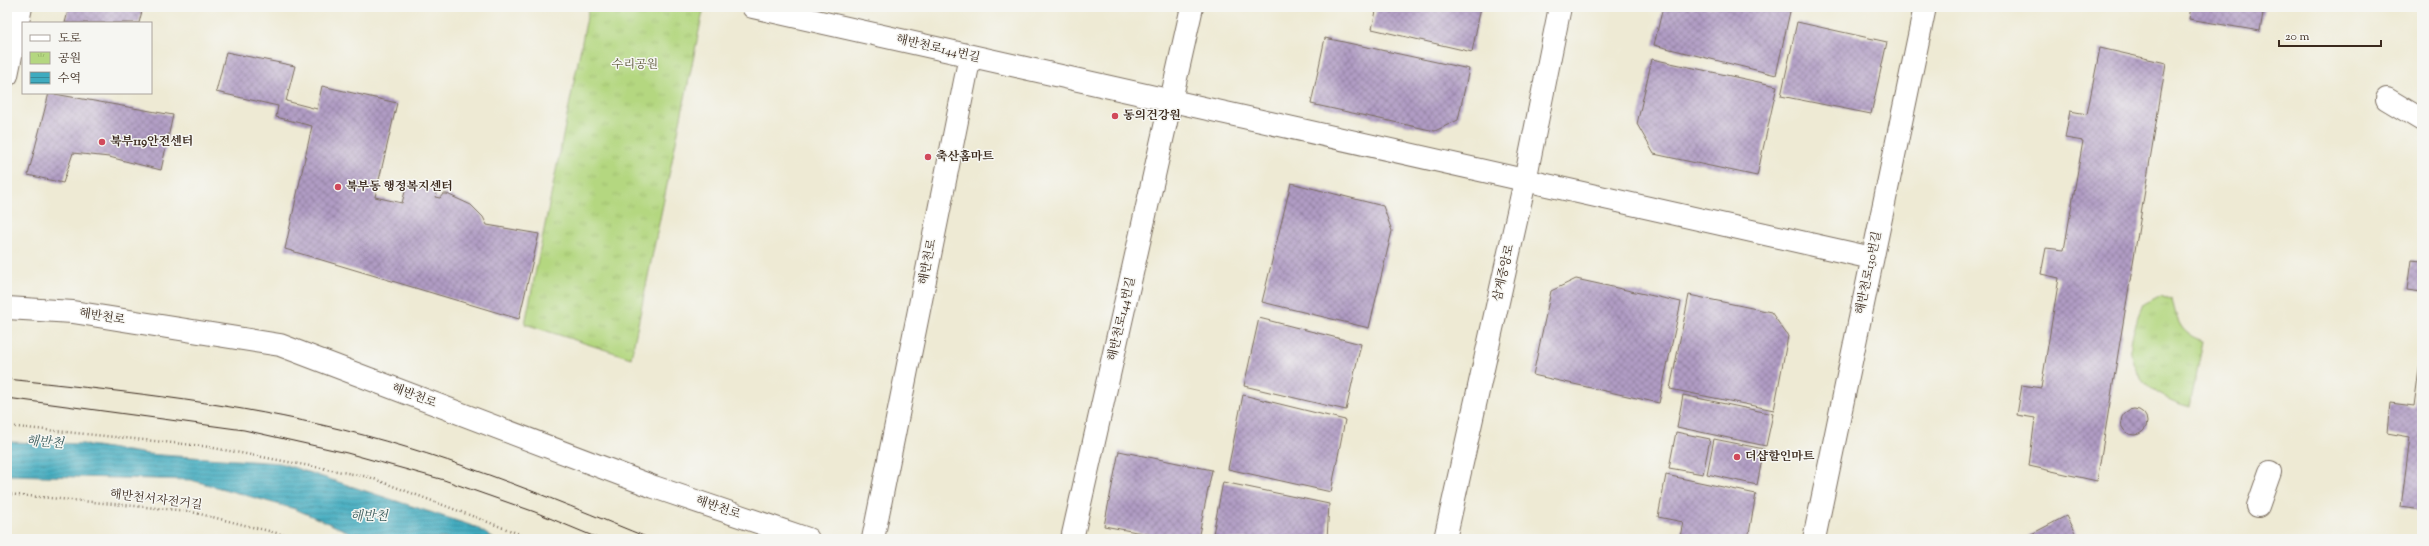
<svg xmlns="http://www.w3.org/2000/svg" width="2429" height="546" viewBox="0 0 2429 546" font-family="'Sorts Mill Goudy','Noto Serif KR',serif">
	<style>
		.park { fill: url(#park-tufts); stroke: #78804f }
		.water { fill: url(#water-rules); stroke: #3d6a6e }
		.building { fill: url(#building-cross-hatch) }
		.lines { fill: none; stroke-linecap: round; stroke-linejoin: round }
		.minor-casing { stroke: #7a6d5e; stroke-width: 24 }
		.tertiary-casing { stroke: #7a6d5e; stroke-width: 24 }
		.secondary-casing { stroke: #7a6d5e; stroke-width: 24 }
		.path { stroke: #7a6d5e; stroke-width: 2.5; stroke-dasharray: 1 3; stroke-linecap: butt }
		.minor { stroke: #fff; stroke-width: 22 }
		.tertiary { stroke: #fff; stroke-width: 22 }
		.secondary { stroke: #fff; stroke-width: 22 }
		.tram { stroke: #3b2a1e; stroke-width: 1 }
		.poi-dot { fill: #d1495b; stroke: #f6f6f2; stroke-width: 1.5 }
		.labels { text-anchor: middle; dominant-baseline: central; stroke-width: 3; stroke-linejoin: round; paint-order: stroke }
		.street-label { font-size: 12px; fill: #3b2a1e; stroke: #f6f6f2 }
		.park-label { font-size: 12px; fill: #595536; stroke: #f6f6f2 }
		.poi-label { font-size: 12px; font-weight: bold; fill: #3b2a1e; stroke: #f6f6f2; text-anchor: start }
		.water-label { font-size: 13px; font-style: italic; fill: #3d5e5e; stroke: #f6f6f2 }
	</style>
	<defs>
		<pattern id="park-tufts" width="24" height="20" patternUnits="userSpaceOnUse"><rect width="24" height="20" fill="#b4d780"/><path d="M3 7l-1-3M5 7V3M7 7l1-3M15 17l-1-3M17 17v-4M19 17l1-3" fill="none" stroke="#9cb96e"/></pattern>
		<pattern id="water-rules" width="6" height="5" patternUnits="userSpaceOnUse"><rect width="6" height="5" fill="#3fabbf"/><path d="M0 2.5h6" fill="none" stroke="#368b9b"/></pattern>
		<pattern id="building-cross-hatch" width="8" height="8" patternUnits="userSpaceOnUse"><rect width="8" height="8" fill="#b09cc4"/><path d="M0 0l8 8M0 8l8-8" fill="none" stroke="#907f9f"/></pattern>
	</defs>
	<rect width="100%" height="100%" fill="#f6f6f2"/>
	<filter id="ink" filterUnits="userSpaceOnUse"><feTurbulence type="fractalNoise" baseFrequency=".025" numOctaves="2"/><feDisplacementMap in="SourceGraphic" scale="8" xChannelSelector="R" yChannelSelector="G"/><feConvolveMatrix kernelMatrix="1 2 1 2 8 2 1 2 1" color-interpolation-filters="sRGB"/></filter>
	<filter id="wash" filterUnits="userSpaceOnUse"><feTurbulence type="fractalNoise" baseFrequency=".012" numOctaves="4" result="noise"/><feDisplacementMap in="SourceGraphic" scale="16" xChannelSelector="R" yChannelSelector="G"/><feGaussianBlur stdDeviation="0.9" result="paint"/><feColorMatrix in="noise" values="0 0 0 0 0 0 0 0 0 0 0 0 0 0 0 0 0 1.4 0 .05"/><feComposite in="paint" operator="in"/></filter>
	<g filter="url(#wash)">
		<rect width="100%" height="100%" fill="#eeead4"/>
		<!-- park -->
		<path class="park" d="M589,7H704L631,358L525,324Z
			M2161,295L2172,300C2178,323 2180,333 2203,341L2190,407C2164,400 2135,384 2131,354C2129,337 2138,319 2144,304Z"/>
		<!-- water -->
		<path class="water" d="M7,442L83,444L147,454L280,463L476,527L494,539H365L295,509L191,480L7,475Z"/>
		<g id="blocks">
			<!-- building -->
			<path class="building" d="M69,7H143L139,23H65Z
				M1377,7H1481L1472,52L1372,29Z
				M1663,7H1791L1776,75L1654,45Z
				M2191,7H2264L2260,31L2189,19Z
				M1797,22L1887,42L1871,114L1781,96Z
				M1325,38L1469,69L1458,120L1435,131L1311,104Z
				M2100,48L2166,63L2097,481L2029,466L2035,418L2017,415L2022,385L2041,388L2059,278L2041,274L2046,248L2064,250L2083,141L2065,138L2070,111L2087,114Z
				M226,52L295,66L286,101L317,109L322,86L397,103L375,197L402,203L407,184L437,191L435,197L440,198L443,194H447L471,205L483,217L487,225L539,234L519,319L285,249L312,126L276,117L278,106L216,92Z
				M1652,59L1777,86L1757,176L1654,154L1637,124Z
				M49,93L173,115L161,170L109,157L73,153L63,183L28,175Z
				M1291,183L1383,206L1392,231L1369,328L1262,302Z
				M2411,260L2422,261V292L2407,290Z
				M1576,279L1681,302L1659,403L1533,375L1551,291Z
				M1689,295L1771,312L1788,336L1774,410L1670,389Z
				M1259,318L1361,344L1346,410L1244,386Z
				M2421,355H2422V510L2401,507L2410,437L2387,433L2390,403L2414,406Z
				M1243,395L1345,420L1331,492L1228,469Z
				M1683,395L1773,414L1766,446L1677,427Z
				M2121 422a13 13 0 1 1 26 0a13 13 0 1 1-26 0Z
				M1676,432L1710,439L1703,474L1669,468Z
				M1714,439L1764,449L1757,485L1707,474Z
				M1119,451L1212,470L1198,539H1174L1104,526Z
				M1666,475L1756,494L1748,539H1690L1680,537L1683,522L1658,517Z
				M1223,482L1329,504L1327,539H1212Z
				M2066,516L2078,539H2022Z"/>
		</g>
	</g>
	<g filter="url(#ink)">
		<use href="#blocks" fill-opacity="0" stroke="#7a6d5e" stroke-width="1"/>
		<g class="lines">
			<!-- minor casing -->
			<g class="minor-casing">
				<path id="minor" d="M753,7L1872,258
					M7,75L21,7
					M2387,99L2422,120
					M2258,506L2270,472
					M873,539L970,56
					M1072,539L1192,7
					M1814,539L1925,7"/>
			</g>
			<!-- tertiary casing -->
			<g class="tertiary-casing">
				<path id="tertiary" d="M7,308L73,312L280,345L654,487L808,539"/>
			</g>
			<!-- secondary casing -->
			<g class="secondary-casing">
				<path id="secondary" d="M1445,539L1525,181L1560,7"/>
			</g>
			<!-- path -->
			<path class="path" d="M7,426L203,446L369,477L530,538
				M7,494L188,511L301,539"/>
			<!-- minor -->
			<use href="#minor" class="minor"/>
			<!-- tertiary -->
			<use href="#tertiary" class="tertiary"/>
			<!-- secondary -->
			<use href="#secondary" class="secondary"/>
			<!-- tram -->
			<path class="tram" d="M7,379C112,390 218,401 322,425C435,450 544,495 651,539
				M7,398L244,430L347,453L444,480L535,512L600,539"/>
		</g>
	</g>
	<!-- markers -->
	<g class="poi-dot">
		<circle cx="1115" cy="116" r="4"/>
		<circle cx="102" cy="142" r="4"/>
		<circle cx="928" cy="157" r="4"/>
		<circle cx="338" cy="187" r="4"/>
		<circle cx="1737" cy="457" r="4"/>
	</g>
	<g class="labels">
		<!-- street labels -->
		<g class="street-label">
			<text transform="translate(938 49) rotate(13)">해반천로144번길</text>
			<text transform="translate(928 262) rotate(-79)">해반천로</text>
			<text transform="translate(1504 273) rotate(-77)">삼계중앙로</text>
			<text transform="translate(1869 273) rotate(-78)">해반천로130번길</text>
			<text transform="translate(102 317) rotate(9)">해반천로</text>
			<text transform="translate(1122 319) rotate(-77)">해반천로144번길</text>
			<text transform="translate(414 396) rotate(21)">해반천로</text>
			<text transform="translate(156 500) rotate(7)">해반천서자전거길</text>
			<text transform="translate(718 508) rotate(19)">해반천로</text>
		</g>
		<!-- park labels -->
		<g class="park-label">
			<text x="635" y="65">수리공원</text>
		</g>
		<!-- poi labels -->
		<g class="poi-label">
			<text x="1123" y="116">동의건강원</text>
			<text x="110" y="142">북부119안전센터</text>
			<text x="936" y="157">축산홈마트</text>
			<text x="346" y="187">북부동 행정복지센터</text>
			<text x="1745" y="457">더샵할인마트</text>
		</g>
		<!-- water labels -->
		<g class="water-label">
			<text transform="translate(45 443) rotate(4)">해반천</text>
			<text x="369" y="517">해반천</text>
		</g>
	</g>
	<!-- margin -->
	<rect width="2429" height="546" fill="none" stroke="#f6f6f2" stroke-width="24"/>
	<!-- legend -->
	<rect x="22" y="22" width="130" height="72" fill="#f6f6f2" stroke="#aba49d"/>
	<rect x="30" y="35" width="20" height="6" fill="#ffffff" stroke="#aba49d"/>
	<text x="58" y="42" font-size="12" fill="#3b2a1e">도로</text>
	<rect x="30" y="52" width="20" height="12" fill="url(#park-tufts)" stroke="#aba49d"/>
	<text x="58" y="62" font-size="12" fill="#3b2a1e">공원</text>
	<rect x="30" y="72" width="20" height="12" fill="url(#water-rules)" stroke="#aba49d"/>
	<text x="58" y="82" font-size="12" fill="#3b2a1e">수역</text>
	<!-- scale -->
	<path d="M2279 40v6h102v-6" fill="none" stroke="#3b2a1e" stroke-width="2"/>
	<text x="2285" y="40" font-size="12" fill="#3b2a1e" stroke="#f6f6f2" stroke-width="3" paint-order="stroke">20 m</text>
</svg>
